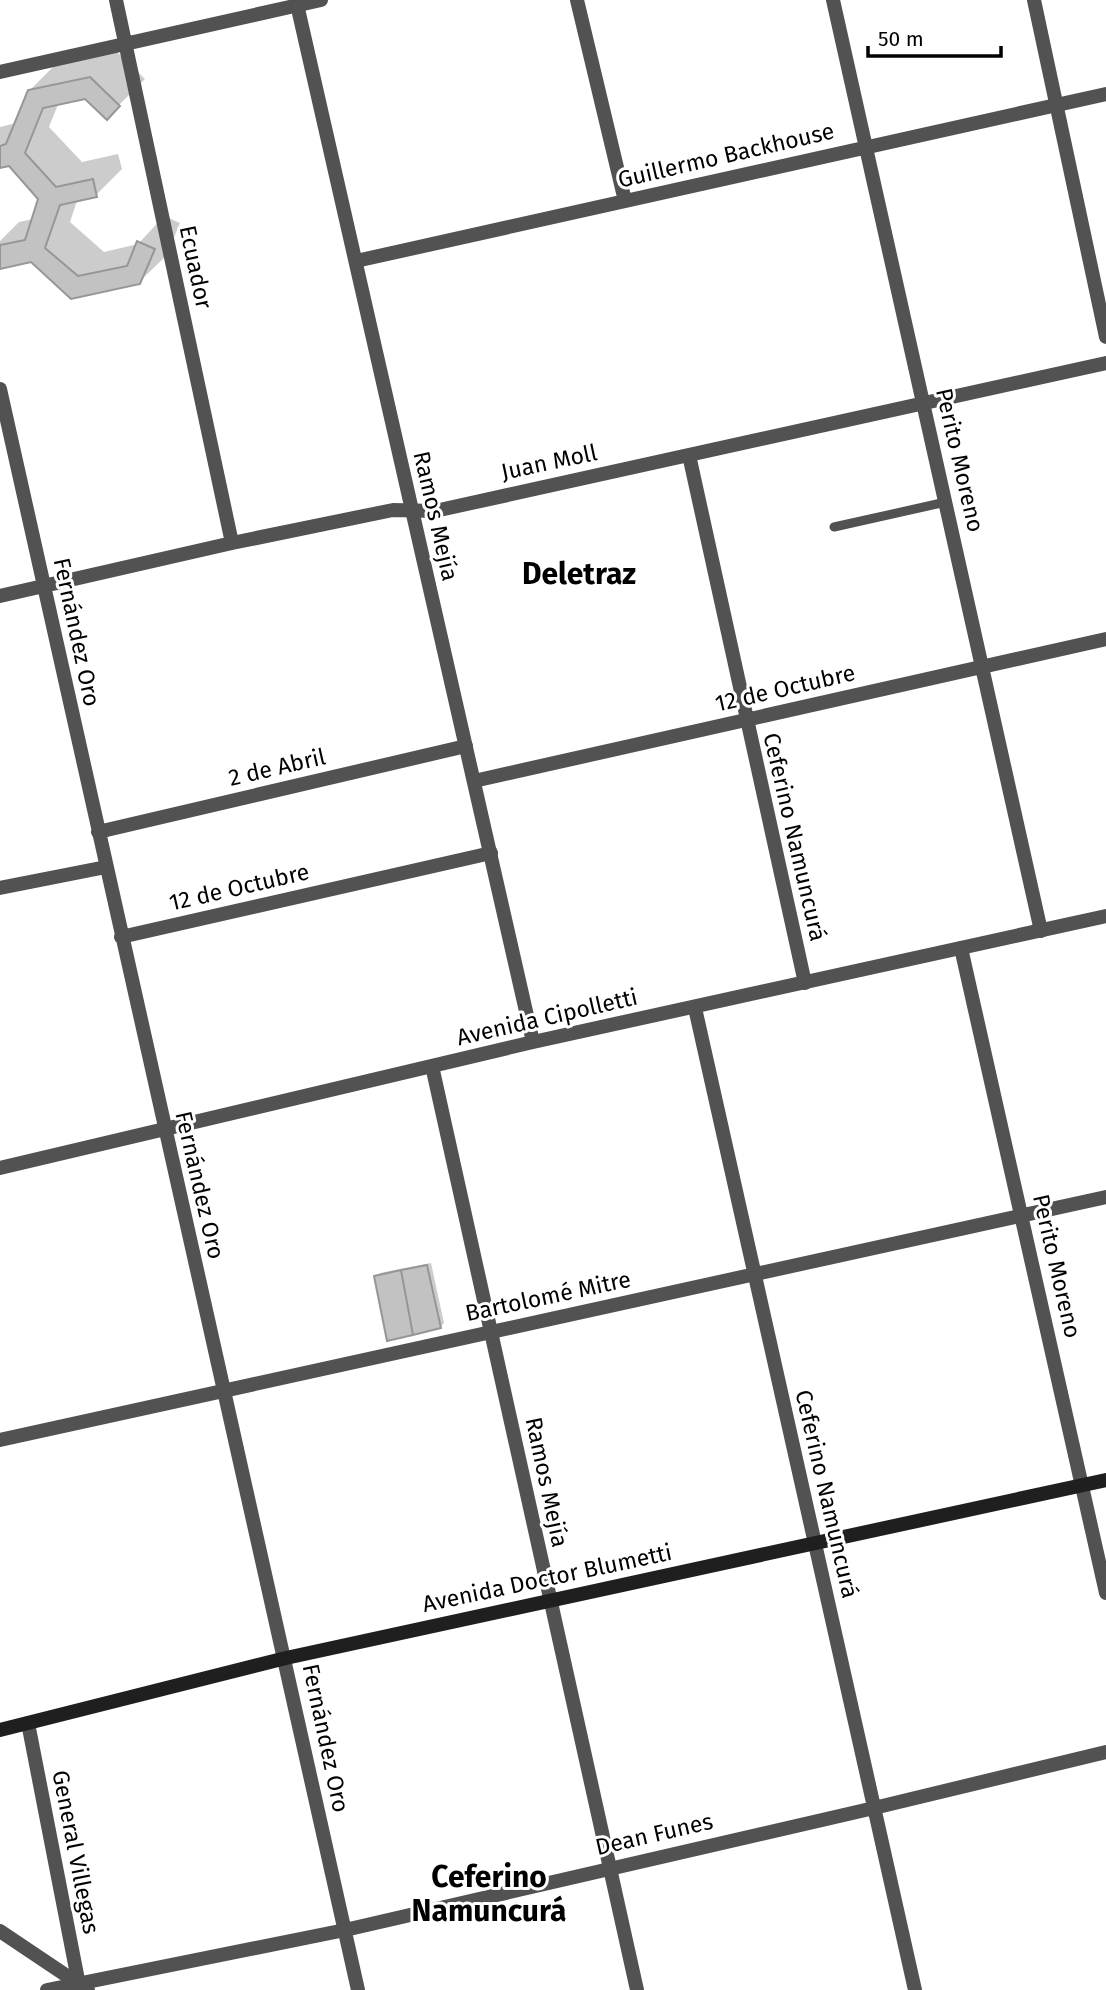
<svg xmlns="http://www.w3.org/2000/svg" width="1106" height="1990" viewBox="0 0 1106 1990" font-family="'Fira Sans',sans-serif">
	<style>
		.shadow { fill: #0003 }
		.building { fill: #c2c2c2; stroke: #969696; stroke-width: 2 }
		.lines { fill: none; stroke-linecap: round; stroke-linejoin: round }
		.service { stroke: #525252; stroke-width: 9 }
		.minor { stroke: #525252; stroke-width: 14 }
		.tertiary { stroke: #525252; stroke-width: 14 }
		.secondary { stroke: #1f1f1f; stroke-width: 14 }
		.labels { text-anchor: middle; dominant-baseline: central; stroke-width: 6; stroke-linejoin: round; paint-order: stroke }
		.street-label { font-size: 23px; fill: #000; stroke: #fff }
		.district-label { font-size: 30px; font-weight: bold; fill: #000; stroke: #fff }
	</style>
	<rect width="100%" height="100%" fill="#fff"/>
	<!-- shadow -->
	<path class="shadow" d="M117,52L145,79L107,117L86,97L59,102L49,127L82,162L118,154L122,169L96,195L77,201L70,222L104,252L138,244L164,216L180,223L166,256L139,282L72,297L32,260L0,267V241L19,222L33,219L40,198L10,164L0,166V127L16,123L29,91L55,65Z
		M431,1263L444,1323L440,1327L376,1277L380,1273Z"/>
	<!-- building -->
	<path class="building" d="M90,77L120,106L107,120L85,99L43,108L25,153L56,187L93,179L97,197L60,205L45,248L78,276L127,266L137,241L155,249L140,284L71,299L31,262L0,269V245L25,240L38,199L9,166L0,168V146L6,144L28,90Z
		M427,1265L441,1328L413,1335L401,1270Z
		M401,1270L413,1335L387,1341L374,1276Z"/>
	<g class="lines">
		<!-- service -->
		<path class="service" d="M834,527L946,502"/>
		<!-- minor -->
		<path class="minor" d="M116,0L232,543
			M577,0L625,201
			M833,0L1041,931
			M1034,0L1106,337
			M0,72L321,0
			M356,261L1106,94
			M0,389L358,1990
			M689,455L805,983
			M0,596L232,543L393,510L435,511L1106,363
			M474,781L1106,639
			M98,832L466,746
			M0,888L106,867
			M121,937L491,853
			M961,948L1106,1593
			M695,1008L915,1990
			M0,1440L1106,1197
			M28,1723L80,1990
			M47,1990L345,1930L874,1808L1106,1752"/>
		<!-- tertiary -->
		<path class="tertiary" d="M296,0L533,1042
			M432,1066L637,1990
			M0,1168L533,1042L1106,916
			M0,1931L88,1990"/>
		<!-- secondary -->
		<path class="secondary" d="M0,1730L286,1658L1106,1480"/>
	</g>
	<g class="labels">
		<!-- street labels -->
		<g class="street-label">
			<text transform="translate(726 155) rotate(-13)">Guillermo Backhouse</text>
			<text transform="translate(196 267) rotate(78)">Ecuador</text>
			<text transform="translate(960 460) rotate(77)">Perito Moreno</text>
			<text transform="translate(549 462) rotate(-12)">Juan Moll</text>
			<text transform="translate(436 516) rotate(77)">Ramos Mejía</text>
			<text transform="translate(77 632) rotate(78)">Fernández Oro</text>
			<text transform="translate(785 688) rotate(-13)">12 de Octubre</text>
			<text transform="translate(277 767) rotate(-13)">2 de Abril</text>
			<text transform="translate(795 837) rotate(77)">Ceferino Namuncurá</text>
			<text transform="translate(239 887) rotate(-13)">12 de Octubre</text>
			<text transform="translate(547 1017) rotate(-13)">Avenida Cipolletti</text>
			<text transform="translate(200 1185) rotate(77)">Fernández Oro</text>
			<text transform="translate(1057 1266) rotate(77)">Perito Moreno</text>
			<text transform="translate(548 1296) rotate(-12)">Bartolomé Mitre</text>
			<text transform="translate(547 1482) rotate(78)">Ramos Mejía</text>
			<text transform="translate(827 1494) rotate(77)">Ceferino Namuncurá</text>
			<text transform="translate(547 1578) rotate(-12)">Avenida Doctor Blumetti</text>
			<text transform="translate(326 1738) rotate(78)">Fernández Oro</text>
			<text transform="translate(654 1834) rotate(-13)">Dean Funes</text>
			<text transform="translate(76 1852) rotate(79)">General Villegas</text>
		</g>
		<!-- district labels -->
		<g class="district-label">
			<text x="579" y="574">Deletraz</text>
			<text x="489" y="1877">Ceferino<tspan x="489" dy="34">Namuncurá</tspan></text>
		</g>
	</g>
	<!-- scale -->
	<path d="M868 46v10h133v-10" fill="none" stroke="#000000" stroke-width="3.5"/>
	<text x="878" y="46" font-size="21" fill="#000000" stroke="#ffffff" stroke-width="5" paint-order="stroke">50 m</text>
</svg>
